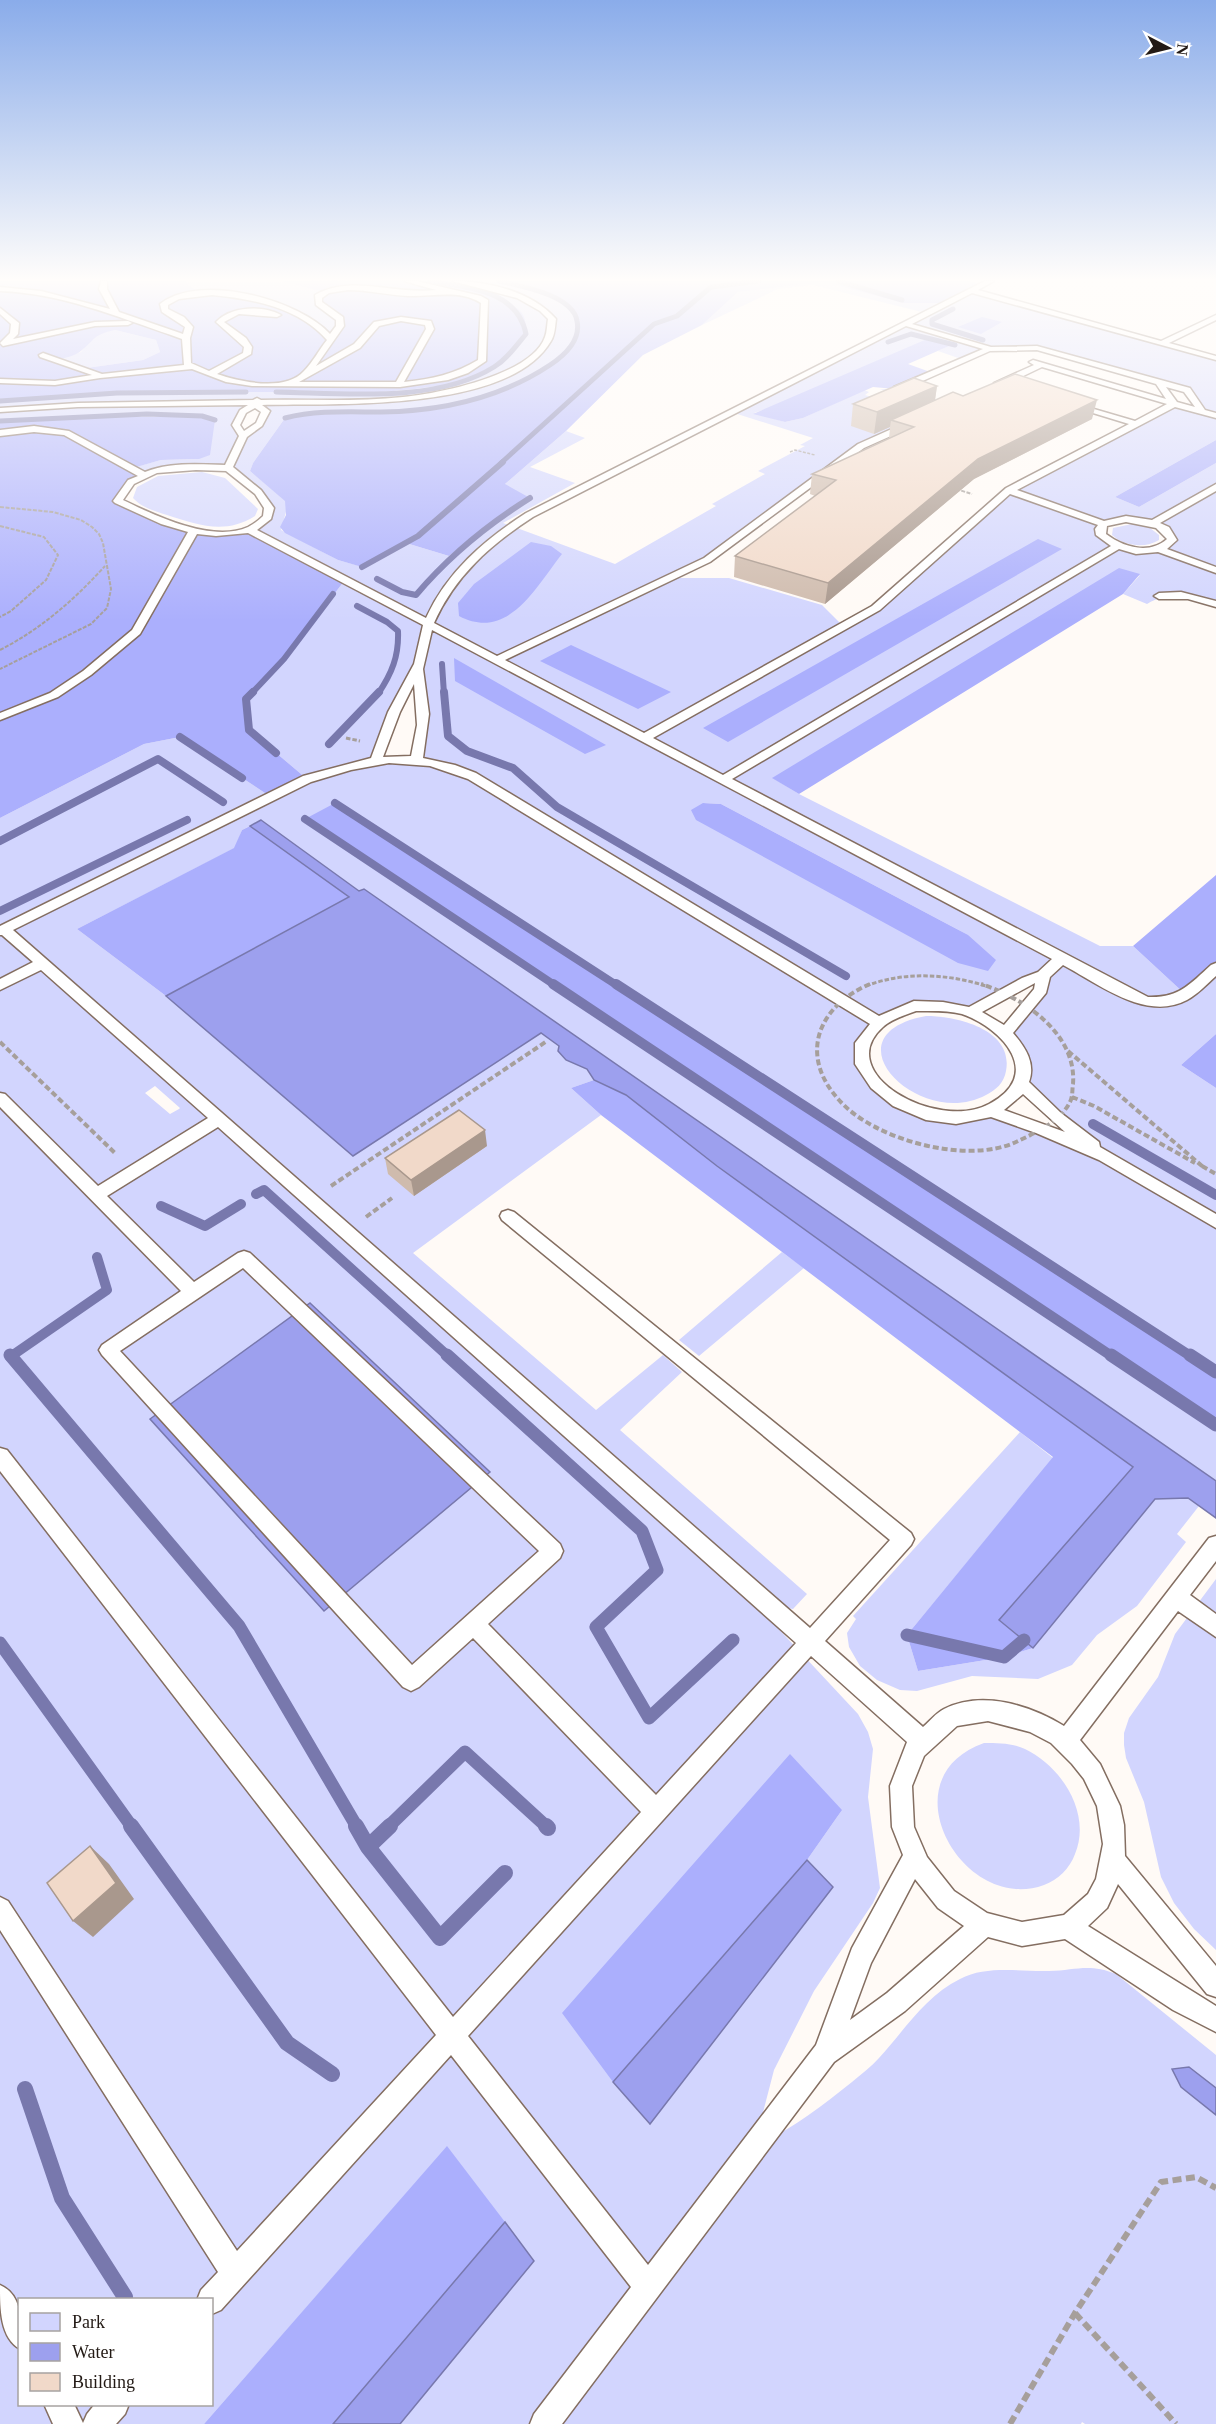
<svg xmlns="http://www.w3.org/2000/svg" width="1216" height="2424" viewBox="0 0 1216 2424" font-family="Georgia,serif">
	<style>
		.green { fill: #d2d5fe; fill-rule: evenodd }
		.forest { fill: #abaffd; fill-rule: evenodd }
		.water { fill: #9da0ee; stroke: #7878ad; stroke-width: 1.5 }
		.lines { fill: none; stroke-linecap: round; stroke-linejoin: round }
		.stream-far5 { stroke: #7878ad; stroke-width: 5 }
		.stream-far4 { stroke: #7878ad; stroke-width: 6 }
		.stream-far3 { stroke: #7878ad; stroke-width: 8 }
		.stream-far2 { stroke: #7878ad; stroke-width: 10 }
		.stream-far1 { stroke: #7878ad; stroke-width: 13 }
		.stream { stroke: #7878ad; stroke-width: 16 }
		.service-casing { stroke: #846e61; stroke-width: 3 }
		.path-far4 { stroke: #a69f9b; stroke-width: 1.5; stroke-dasharray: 3 1.5; stroke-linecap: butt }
		.path-far3 { stroke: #a69f9b; stroke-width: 2; stroke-dasharray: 4 1.5; stroke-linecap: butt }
		.path-far2 { stroke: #a69f9b; stroke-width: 3; stroke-dasharray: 4.5 2; stroke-linecap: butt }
		.path-far1 { stroke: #a69f9b; stroke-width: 4; stroke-dasharray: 6 3; stroke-linecap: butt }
		.path { stroke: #a69f9b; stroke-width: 6; stroke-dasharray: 9 4.5; stroke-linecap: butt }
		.service { fill: #fff; fill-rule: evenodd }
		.wall { fill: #cfbbad }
		.shaded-wall { fill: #a9988d }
		.building { fill: #f1d9c9; stroke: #a9988d; stroke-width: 1.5 }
	</style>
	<rect width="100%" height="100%" fill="#fffaf6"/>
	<!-- green -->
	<path class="green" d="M230,281H280L325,292L340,319L330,339L201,293L185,282Z
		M429,281C452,281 475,280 498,281C526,283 599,303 573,344C564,357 550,365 538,373C492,404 430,411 376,412C345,412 314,409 285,418L253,463L250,471L285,500L287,508L281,530L338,560L363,567L406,543L449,556L487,525L529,498L504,485L566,431L585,438L530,467L575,483L503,523L615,564L716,506L712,504L765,474L758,471L805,446L800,445L813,438L731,412L926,313L813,285L778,289L702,325L738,292L823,282L903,303L972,291L1216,358V440L1115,497L1139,507L1216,463V604C1192,595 1170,590 1147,604L1123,594L1140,575L773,778L799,794L1100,946H1133L1186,995L1216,968V1034L1181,1065L1216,1088V1372L335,803L1216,1425V1481L565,1030L359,891L261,820L242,830L235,848L77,929L166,996L353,1156L541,1033L559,1046L566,1059L587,1069L594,1080L571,1088L601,1115L413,1253L596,1410L663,1355L682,1372L620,1430L807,1594L793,1609L770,1605L774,1624L858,1714L868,1732L873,1749L868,1797L880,1888L873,1903L814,1991L774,2070L754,2147C789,2131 822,2106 852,2082C861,2074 871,2067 879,2058C904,2031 925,1996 960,1979C987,1965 1020,1972 1049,1971C1076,1970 1090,1963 1116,1974L1216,2055V2088L1189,2067L1173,2069L1181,2087L1216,2115V2424H1085L1082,2422L1081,2424H400L534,2261L447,2147L204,2424H0V818L144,744L180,737L271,797L307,779L249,730L246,699L284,659L345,580L250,530L268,517L258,492L228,468L155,471L145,476L132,468L161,460L199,459L193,416H57L0,421V401L71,395L169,392H380C414,389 464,387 493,367C506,359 516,346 526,334C527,292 461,289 429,281ZM948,346L938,351L964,360L989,349L1037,348L1187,390L1202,412L1174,404L1009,490L876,608L843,626L822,605L729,578H672L724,549L861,446L948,407L895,389H880L906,397L888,402L865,395L869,392L864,390L803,418L785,422L754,413ZM255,404L266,411L259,424L243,436L236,425L242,412ZM1113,521L1153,523L1172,540L1146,551L1107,541L1104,524ZM417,669L424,733L416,760L376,761ZM703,803L721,804L968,935ZM1043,975L1041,990L1006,1032L1022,1084L1103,1155L991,1111L920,1113L873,1083L862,1044L890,1013L942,1006L970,1012ZM155,1086L180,1108L179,1109L170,1114L145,1093ZM842,1810L807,1860L833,1887L649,2124L613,2082ZM20,2300H212V2404H20Z
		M115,330L156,340L160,352L143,360L79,369L56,360L81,352L90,340L103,332Z
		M202,472L225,478L258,509L255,516C225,535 198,525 167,515C155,511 142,508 133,498L137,487L158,476Z
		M1132,524L1150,528L1159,535V540C1145,549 1124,546 1112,535L1113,528Z
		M926,1016C956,1016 1014,1029 1006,1071C1004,1083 996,1090 986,1095C920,1131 823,1035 926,1016Z
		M782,1252L804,1268L699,1356L679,1340Z
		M1020,1432L1053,1458L907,1635L918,1671L1004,1657L1033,1648L1155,1499L1188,1498L1199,1506L1177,1534L1186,1542L1137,1606L1097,1635L1072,1665L1038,1679L972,1676L917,1691L900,1690L877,1680L860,1666L849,1647L847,1633L856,1619L853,1616Z
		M1216,1579V1950L1194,1929L1174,1903L1161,1877L1144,1802L1126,1758L1124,1745V1733L1129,1718L1158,1677L1175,1634Z
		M984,1743C998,1743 1012,1743 1025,1749C1061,1766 1092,1813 1075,1854C1070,1868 1058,1880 1044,1885C963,1915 885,1778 984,1743Z"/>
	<!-- forest -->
	<path class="forest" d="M0,281H186C201,302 242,296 265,302C294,309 308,320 330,339L340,319L319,303L324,292L280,281C329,281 378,279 427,281C446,282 509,297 521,312C526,318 526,326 526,334C517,346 506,359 493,367C464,387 414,389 380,392H169L71,395L0,401ZM115,330L156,340L160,352L143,360L79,369L57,360C64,358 75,356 81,351C96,339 92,335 115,330Z
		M499,281H969L983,285L948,303H903L823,282L738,292L702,325L643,355L566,431L505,484L530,498L487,525L449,556L406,543L362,567L338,560L285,533L280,527L286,515L285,501L250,471L253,463L285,418C317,408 352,412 385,412C444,410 500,398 550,365C572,351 584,335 572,309L541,290Z
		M982,317L1002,322L981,334L958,327Z
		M927,339L949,346L908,364L933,373L895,389L873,387L803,418L785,422L753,414Z
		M57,416L209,417L215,420L210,455L199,459L161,460L133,468L145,476L131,482L119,501L194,530L225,533L250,530L345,580L284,659L247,699L249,730L307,779L271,797L180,737L144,744L0,818V421Z
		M1216,440V463L1139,507L1115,497Z
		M1038,539L1062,549L728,742L703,728Z
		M531,542L551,546L562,554C536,587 508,642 459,616L458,603L474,584Z
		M1119,568L1140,574L1123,594L799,794L772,778Z
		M571,645L671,692L638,709L540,661Z
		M454,658L606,745L585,754L455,681Z
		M335,803L1216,1372V1425L305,819Z
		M703,803L721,804L968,935L996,960L988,971L958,963L696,820L691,810Z
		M250,826L349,897L166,996L77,929L234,848L242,830Z
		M1216,875V968L1186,995L1133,946Z
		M1216,1034V1088L1181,1065Z
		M594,1080L626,1095L717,1166L1134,1467L999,1620L1033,1648L1004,1657L918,1671L907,1635L1053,1457L601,1115L571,1088Z
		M790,1754L842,1810L807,1860L613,2082L562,2013Z
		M447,2146L505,2222L333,2424H204Z"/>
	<!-- water -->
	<path class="water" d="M261,820L359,891L364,889L1216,1481V1518L1188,1498L1155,1499L1033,1648L999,1620L1133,1467L717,1166L626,1095L594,1080L587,1069L566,1060L558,1051L559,1046L541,1033L353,1156L166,996L349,897L250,826Z
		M310,1303L490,1472L324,1611L150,1419Z
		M807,1860L833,1887L650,2124L613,2082Z
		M1189,2067L1216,2088V2115L1181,2087L1172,2069Z
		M505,2222L534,2261L400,2424H333Z"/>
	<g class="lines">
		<!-- stream-far5 -->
		<path class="stream-far5" d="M838,281L902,300
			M953,309L932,320V324L983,340
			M888,342L911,334L955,345
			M276,392C342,393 435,404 494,367C507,359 516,346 526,334C517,289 467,288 429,281
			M0,401L117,393L246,392
			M285,418C317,410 348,412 381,412C441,411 499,399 550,365C565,355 581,340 577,321C573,295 520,286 499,281
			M0,421L147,414L202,416L215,420
			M501,463L654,324L677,316L711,287L759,281"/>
		<!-- stream-far4 -->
		<path class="stream-far4" d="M362,567L418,536L503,462
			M377,579L402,592L416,595C449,556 487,525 530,498
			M357,606L387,622L398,631C399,656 392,673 378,694
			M442,664L444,694
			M251,694L284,659L333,594"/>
		<!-- stream-far3 -->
		<path class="stream-far3" d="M253,692L246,699L249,730L276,753
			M444,692L448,736L467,751L513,768L557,807L846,976
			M180,737L242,778
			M329,744L379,692
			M335,803L618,986
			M305,819L556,986
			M0,841L158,759L223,802
			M0,911L187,820"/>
		<!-- stream-far2 -->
		<path class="stream-far2" d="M553,984L1113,1357
			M616,984L1192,1357
			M1093,1124L1216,1195
			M256,1194L264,1190L449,1357
			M161,1206L205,1226L241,1204
			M10,1357L107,1290L97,1257"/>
		<!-- stream-far1 -->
		<path class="stream-far1" d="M10,1355L239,1626L357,1827
			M447,1355L642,1531L657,1570L596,1627L649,1718L733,1640
			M1111,1355L1216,1425
			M1190,1355L1216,1372
			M907,1635L1004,1657L1024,1640
			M0,1643L132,1827
			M388,1827L465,1752L547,1827"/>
		<!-- stream -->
		<path class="stream" d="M131,1826L287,2043L332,2074
			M356,1826L368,1847L440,1938L505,1873
			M546,1826L548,1828
			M368,1847L390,1826
			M25,2089L62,2198L125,2297"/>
		<!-- service casing -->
		<g class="service-casing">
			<path id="service" d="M101,281H107V289L119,312L183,334L185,327L162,312L160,304C200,272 299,300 330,334L336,326V320L316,305L315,295C351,274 397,295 436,290L404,281H416L481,296L488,300L486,361L468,373L448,380L400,387L252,386L226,382L192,369L100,378L55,385L0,383V379L55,381L92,375L40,357L39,355L43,353L102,374L184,365L182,339L171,335C115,316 60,293 0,291V287L41,291L110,309L99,289ZM348,290C368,290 388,295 408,296C434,297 458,289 481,303L478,360C455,374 432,379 404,382L434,329L431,321L401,317L374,322L354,344L316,366L344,326L343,317L322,302V298L329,293ZM212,295C253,299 298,307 327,340C319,350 313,362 304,371C285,392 241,382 217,374L251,354L252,347L246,338L224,322L239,314L277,317L281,315C263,305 231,306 216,322L244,347L243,353L209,371L191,363L190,338L193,327L184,317L168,309V305L179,299ZM401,321L425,325L426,329L396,382H299L360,348L379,326Z
				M452,281C488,281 531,291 556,319C555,326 555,335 551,341C509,413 335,403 262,405L270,411L262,426L247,437L233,467L261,490L274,508L271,519L257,530L426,618C447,572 484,540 526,513L985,281H994L978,290L1161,341L1216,315V320L1169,343L1216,356V360L972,293L912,324L991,347L1037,346L1190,388L1205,410L1216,413V418L1175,407L1017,490L1104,521L1126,516L1152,520L1216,484V491L1160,523L1169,527L1177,540L1167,549L1216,567V573L1158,552L1136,554L1119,549L732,779L1148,997C1179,998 1189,985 1211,965L1216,963V976C1207,984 1198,994 1187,1000C1146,1022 1099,984 1063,965L1050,977L1046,993L1013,1033C1025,1047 1036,1063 1029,1082L1061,1113L1099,1142L1100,1147L1216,1214V1228L1099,1160L1036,1133L991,1117L956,1124L926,1120L893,1106L871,1088L855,1064V1043L870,1024L468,779L430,766L389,763L351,770L311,782L13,930L810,1628L890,1540L502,1220L500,1216L502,1212L508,1210L514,1212L911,1533L914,1539L911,1545L825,1641L923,1727C930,1721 936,1713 944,1709C982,1690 1030,1705 1064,1726L1209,1538L1216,1536V1561L1190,1595L1216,1614V1637L1178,1611L1080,1740L1100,1764L1120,1806L1124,1825L1125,1856L1216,1966V1997L1207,1994L1118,1884L1107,1908L1088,1926L1216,2006V2032L1173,2010L1065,1939L1022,1946L988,1937L905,2011L834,2062L562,2424H530L534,2414L631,2287L451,2055L221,2310L212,2314V2300H197L201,2290L218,2272L0,1930V1897L8,1901L237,2251L436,2035L0,1471V1448L7,1450L453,2017L641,1812L473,1638L419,1687L411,1691L403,1687L102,1355L99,1350L102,1345L181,1291L0,1107V1093L5,1094L98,1186L208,1118L41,970L0,990V979L33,962L2,935H0V926L303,776L371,758L388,712L414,664L423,625L248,533L216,536L197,534L140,634L91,675L58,697L0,720V713L50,693L83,671L132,630L188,532L161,524L115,503L113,501L128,480L138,476L64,435L34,432L0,436V430L34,426L69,431L145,472C168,462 200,464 225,465L239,436L232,425L240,410L248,405L78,407L0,412V408L78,403L253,400L257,398L261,400C308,399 356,402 403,397C438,394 532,375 545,337C547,332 547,325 548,319L540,311L517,298ZM906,326L983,349L894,387V391H900L990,351L1037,350L1156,384L1166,399L1033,360L1029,362L1034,365L994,383V387H1000L1042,367L1167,404L1135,421L1070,402V406L1129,424L1006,488L872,606L644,733L505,660L710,562L864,448L911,427V423H905L858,444L704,558L497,656L434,623C455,576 490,545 533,517ZM1166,387L1184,392L1195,407L1177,402ZM255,408L261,412L256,423L244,431L240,425L246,413ZM196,470L226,471L255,494L264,508L263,516C259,520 254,524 248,527C212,543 156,516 123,500L134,484L157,473ZM1010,494L1098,525L1095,529L1096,535L1111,546L723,775L653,738L880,610ZM1126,522L1156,528L1167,539C1149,555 1123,547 1106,534L1107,526ZM432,630L1052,959L1038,972L1022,978L969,1007L943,1002L914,1001L879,1016L476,773L455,765L423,758L429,714L423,669ZM414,684L417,725L411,756L383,757L400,712ZM1035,983L1034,989L1004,1025L982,1012ZM916,1011C931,1011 947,1010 962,1014C1004,1029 1044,1075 989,1104C937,1132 831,1073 883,1027C891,1019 906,1015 916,1011ZM1023,1094L1065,1132L1004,1110ZM218,1127L796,1643L656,1795L488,1624L560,1558L563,1551L560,1544L250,1253L244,1251L238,1253L194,1282L107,1196ZM243,1268L539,1551L412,1665L120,1351ZM811,1656L907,1742L890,1786L892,1827L903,1855L852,1948L816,2045L648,2265L468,2036ZM988,1721L1030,1732L1051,1743L1072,1764L1084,1779L1097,1806L1103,1844L1096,1879L1088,1894L1064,1915L1022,1922L987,1913L954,1891L927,1857L914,1827L912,1786L924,1756L957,1726ZM915,1879L938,1908L964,1926L887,1993L850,2020L871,1963Z
				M0,308L19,323L18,334L13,339L95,322L128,321L132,323L128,325L95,326L3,346L0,343L10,333L11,324L0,314Z
				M1181,592L1216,601V607L1188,599H1159L1154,596L1159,593Z
				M0,2285C25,2296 20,2326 20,2349C0,2338 0,2308 0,2285Z
				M44,2404H74L83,2423L87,2414L95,2404H129L125,2414L116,2424H53Z"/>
		</g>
		<!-- path-far4 -->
		<path class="path-far4" d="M790,452L795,450L815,455"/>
		<!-- path-far3 -->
		<path class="path-far3" d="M956,489L972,494
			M0,507L53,512L81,520L92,527L99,534L103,543L111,589L107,608L91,624L0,669
			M0,526L44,537L58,555L46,580L11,611L0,617
			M0,650C41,629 74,600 105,566"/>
		<!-- path-far2 -->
		<path class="path-far2" d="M346,738L360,741
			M866,986C904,971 949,974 986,986"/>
		<!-- path-far1 -->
		<path class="path-far1" d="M870,984C818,1006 798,1055 839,1100C874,1140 967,1165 1016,1142C1035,1133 1060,1122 1070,1102C1073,1096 1072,1090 1073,1084C1077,1034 1024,998 981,984
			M0,1042L116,1154
			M1068,1051L1202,1166
			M1072,1097L1094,1106L1195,1163
			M1202,1166L1216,1174
			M331,1186L547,1041
			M366,1217L392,1198"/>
		<!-- path -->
		<path class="path" d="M1075,2313L1176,2424
			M1010,2424L1075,2313L1161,2182L1196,2177L1216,2188"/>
		<!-- service -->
		<use href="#service" class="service"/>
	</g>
	<!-- wall -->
	<path class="wall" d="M937,386L935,400L963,396L1092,419L974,479L825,604L734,577L735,556L815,496L810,494L812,474L889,439L890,427L874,434L851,426L853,404Z
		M487,1146L414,1196L388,1174L385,1158Z"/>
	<!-- shaded-wall -->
	<path class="shaded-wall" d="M937,386L934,407L891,420L890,427L874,434L877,412Z
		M1097,400L1092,419L974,479L825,604L828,583L978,459Z
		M485,1130L487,1146L414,1196L411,1180Z
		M90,1846L109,1864L134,1899L93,1937L73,1921Z"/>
	<!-- building -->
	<path class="building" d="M1015,374L1097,400L978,459L828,583L735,556L836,480L812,474L914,427L891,420L953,392L963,396Z
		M914,378L937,386L877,412L853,404Z
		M459,1110L485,1130L411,1180L385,1158Z
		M90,1846L116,1883L73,1921L47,1883Z"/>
	<!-- sky -->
	<linearGradient id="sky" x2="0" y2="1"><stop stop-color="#8aacea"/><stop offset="0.45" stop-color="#fffdfb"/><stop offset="1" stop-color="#fffdfb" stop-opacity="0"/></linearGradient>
	<rect width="1216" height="621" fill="url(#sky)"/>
	<!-- legend -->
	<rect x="18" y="2298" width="195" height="108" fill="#ffffff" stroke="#a7a3a1" stroke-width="1.5"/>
	<rect x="30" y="2313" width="30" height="18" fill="#d2d5fe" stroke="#a7a3a1" stroke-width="1.5"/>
	<text x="72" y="2328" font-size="18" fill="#231a15">Park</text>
	<rect x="30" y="2343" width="30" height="18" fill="#9da0ee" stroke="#a7a3a1" stroke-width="1.5"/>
	<text x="72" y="2358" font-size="18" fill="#231a15">Water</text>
	<rect x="30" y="2373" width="30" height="18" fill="#f1d9c9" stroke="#a7a3a1" stroke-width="1.5"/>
	<text x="72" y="2388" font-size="18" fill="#231a15">Building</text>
	<!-- north arrow -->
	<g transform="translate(1168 48) rotate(97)" stroke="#ffffff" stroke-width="4.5" paint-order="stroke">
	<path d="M0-4.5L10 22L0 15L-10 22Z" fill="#231a15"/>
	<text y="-9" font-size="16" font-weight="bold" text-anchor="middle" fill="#231a15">N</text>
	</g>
</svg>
